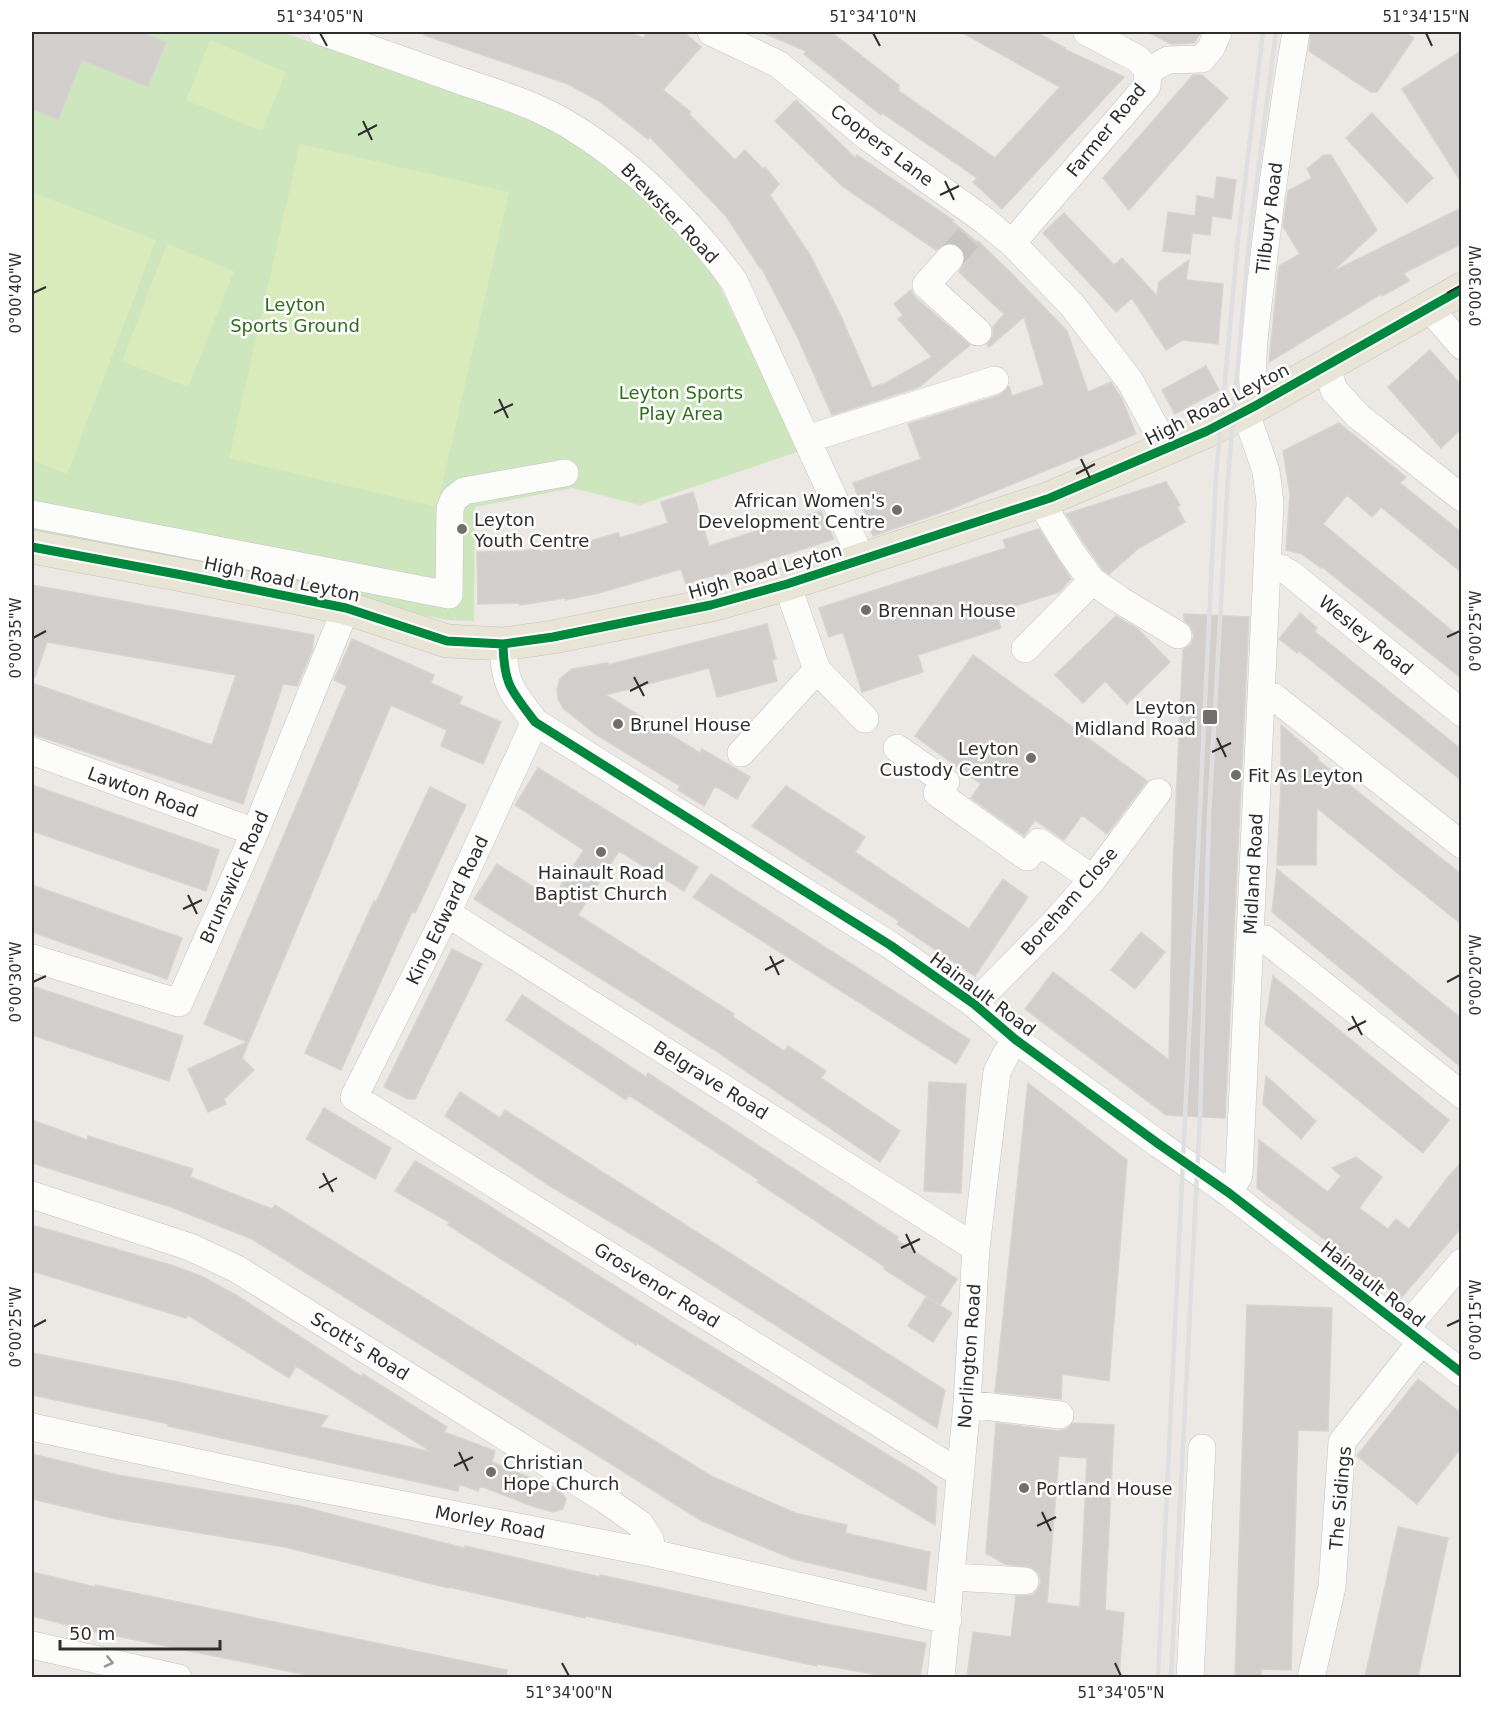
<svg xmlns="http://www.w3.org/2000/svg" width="1493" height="1709" viewBox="0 0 1493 1709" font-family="'DejaVu Sans',sans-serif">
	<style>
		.green { fill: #cee6be }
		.pitch { fill: #d9eabb }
		.building { fill: #d1cecb; stroke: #d7d4d0; stroke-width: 1.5; fill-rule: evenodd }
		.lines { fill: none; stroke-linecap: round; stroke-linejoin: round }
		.minor-tunnel { stroke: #c6c3c0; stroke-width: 27; stroke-dasharray: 27 14; stroke-linecap: butt }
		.minor-casing { stroke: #c5c4c5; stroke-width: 28 }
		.major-casing { stroke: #c6c5c4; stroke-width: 34 }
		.minor { stroke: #fcfcfb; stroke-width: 27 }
		.major { stroke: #e8e4d6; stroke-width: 33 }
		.rail { stroke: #dfdfe1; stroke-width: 4.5 }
		.cycleway-casing { stroke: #fff; stroke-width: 13 }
		.cycleway { stroke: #00873e; stroke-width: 9 }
		.oneway { stroke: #959594 }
		.ticks { fill: none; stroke: #2e2e2e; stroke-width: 2 }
		.poi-dot { fill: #706f6e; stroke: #fff; stroke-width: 2 }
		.labels { text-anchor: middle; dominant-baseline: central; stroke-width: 5; stroke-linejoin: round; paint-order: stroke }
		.street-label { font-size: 18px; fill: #2e2e2e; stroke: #fff }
		.park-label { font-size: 18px; fill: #2c6e1b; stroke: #fff }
		.poi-label { font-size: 18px; fill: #2e2e2e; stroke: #fff; text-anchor: start }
		.neatline { fill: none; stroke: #2e2e2e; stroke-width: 2 }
		.ticks-label { font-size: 15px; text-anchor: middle; fill: #2e2e2e }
	</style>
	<rect width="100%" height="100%" fill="#ece8e4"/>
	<!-- green -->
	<path class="green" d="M32,32H282L537,121L601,158L690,242L719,285L800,451L640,505L573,488L475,507L474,621L448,620L32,539Z"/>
	<!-- pitch -->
	<path class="pitch" d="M210,40L286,72L262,131L186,100Z
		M300,144L509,192L437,507L229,458Z
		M32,192L156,240L67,474L32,460Z
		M167,244L234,271L188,387L122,361Z"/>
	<!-- building -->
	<path class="building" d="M32,32H142L166,42L148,87L82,60L58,120L32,109Z
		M425,32H629L643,38L648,32H684L701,47L663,90L691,112L689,114L735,160L745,150L763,169L765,167L779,184L770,195L810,255L840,314L872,388L881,384L882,385L932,357L898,319L903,315L894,304L911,290L915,297L970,345L919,387L832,415L797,336L761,267L760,268L726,216L650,137L648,139L599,101L568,84L424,35Z
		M761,32H831L899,85V91L995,158L1060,87L961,32H1036L1065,48L1064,49L1124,77L1002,209L973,182L977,178L882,113L881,115L804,54L806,51Z
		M1148,32H1201L1194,43L1171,44Z
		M1311,32H1404L1414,38L1377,92H1371L1309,51Z
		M1461,51V182L1402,89Z
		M1193,75H1202L1228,98L1129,210L1103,178Z
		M796,100L855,158L857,155L953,220L952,221L977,242L978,241L1011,273L1067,331L1088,392L1111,382L1122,399L1136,434L948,510L873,536L853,483L921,459L908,424L1000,395L1009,386L1012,396L1044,385L1024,317L989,347L987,345L993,336V327L1004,314L959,272L965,261V253L961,247L954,243H946L936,250L842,186L775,121Z
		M1372,113L1433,178L1407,203L1346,138Z
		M1324,155H1331L1377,230L1332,272L1461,208V244L1404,273L1409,281L1382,296L1381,294L1269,362L1279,266L1300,254L1283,226L1288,191L1312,178L1307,169Z
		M1217,177L1236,180L1231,219L1212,216L1210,235L1192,233L1190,254L1163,251L1168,212L1195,216L1197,196L1214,199Z
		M1064,213L1114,265L1122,258L1157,296L1159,282L1189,260L1186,280L1223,284L1218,344L1182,340L1166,350L1132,298L1116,312L1043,233Z
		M1430,350L1461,385V429L1441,448L1388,387Z
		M1206,366L1219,390L1175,414L1162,390Z
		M1339,423L1406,477L1400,483L1461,532V572L1381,507L1372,517L1347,495L1323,524L1461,638V678L1322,567L1321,568L1302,554L1286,550L1290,494L1283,451Z
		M1166,482L1180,505L1177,507L1185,522L1139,548L1109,574L1103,570L1084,543L1066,514Z
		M693,492L709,546L821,511L834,539L719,576V575L707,577L686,585L681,569L599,593L565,600V598L520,605V603L478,604L477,552L521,551L539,549L540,552L579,543L580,544L618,533L620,538L668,523L661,502Z
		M1039,529L1071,579L1059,592L996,612L1001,628L918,655L923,672L862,692L843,632L829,637L819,608L1006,548L1003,540Z
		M32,585L314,635L312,651L297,686L283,684L243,804L32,734V683L212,745L236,675L47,642L35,677H32Z
		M1300,613L1317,628L1314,631L1461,749V780L1299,651L1297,653L1279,639Z
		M1184,614L1249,617L1225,1118L1166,1115L1025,1009L1053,972L1169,1060L1173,867L1183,650L1191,644L1194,636L1191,627L1184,620Z
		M1116,616L1138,629L1170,662L1127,704L1105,681L1083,703L1055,675Z
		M767,624L776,659L772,660L777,681L717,697L709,668L606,695L700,753L702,749L750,777L737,799L715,786L704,806L678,790L680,786L595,734L563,708L558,699L557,689L560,679L572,669L608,663V665Z
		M352,639L434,675L431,683L462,697L459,704L501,722L483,764L441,746L447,730L391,705L242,1058L254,1070L224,1099L226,1104L208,1112L188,1069L247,1042L204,1024L347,686L334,680Z
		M973,655L1147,781L1107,834L1082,815L1064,840L1035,820L1024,836L971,798L981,784L915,736Z
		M1281,725L1318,757V760L1461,874V924L1317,808L1316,865H1277L1281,783Z
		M538,768L698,867L684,891L619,851L578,915L734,1014L733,1017L784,1051L788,1046L826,1071L821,1078L900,1131L880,1162L713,1049L474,899L497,864L552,899L584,850L515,805Z
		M32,785L219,850L206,891L32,831Z
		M786,786L865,837L855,852L969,929L1003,879L1028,897L975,976L897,924L899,921L752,826Z
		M430,787L466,805L415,913L412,912L341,1070L305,1053L374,901L376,902Z
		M1277,869L1461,1018V1067L1272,912Z
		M711,874L970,1040L956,1064L693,897Z
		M32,885L182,938L167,979L32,932Z
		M1141,932L1165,952L1135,989L1111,970Z
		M452,949L482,964L415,1099H408L384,1087Z
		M1273,976L1449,1120L1423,1153L1265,1024Z
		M32,986L183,1036L169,1081L32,1035Z
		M522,995L646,1077L648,1073L884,1228L898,1237L897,1240L957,1279L940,1305L884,1269L885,1267L757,1182L759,1180L693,1137L629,1095L626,1100L506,1020Z
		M1266,1076L1316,1121L1301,1139L1263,1104Z
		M929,1082L966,1084L961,1193L924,1191Z
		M1028,1083L1127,1160L1109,1381L1062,1374L1061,1399L995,1392Z
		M460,1092L500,1118L505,1110L945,1390L937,1428L648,1244L550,1186L445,1116Z
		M324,1108L391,1148L375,1179L306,1139Z
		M32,1120L87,1140L88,1136L193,1169L190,1177L272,1209L275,1205L711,1476L795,1513L847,1525L845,1533L930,1552L926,1590L793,1559L702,1521L252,1239L171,1207L32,1163Z
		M1259,1140L1328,1192L1341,1176L1332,1168L1356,1157L1382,1177L1359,1208L1388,1229L1396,1219L1409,1229L1448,1177L1461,1163V1228L1401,1298L1257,1188Z
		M415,1161L469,1193L673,1323L921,1475L937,1487L935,1525L637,1343L636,1345L459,1232L448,1225L449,1222L395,1191Z
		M32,1225L171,1265L201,1276L236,1295L362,1377L363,1374L447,1427L444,1432L495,1451L492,1462L559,1489L566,1499L563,1509L553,1512L535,1507L480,1486L478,1491L459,1484L458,1491L168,1426L169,1424L32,1395V1353L178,1382L328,1416L320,1427L432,1452L296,1366L289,1378L188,1315L186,1318L32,1271Z
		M926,1297L952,1313L933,1342L908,1326Z
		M1247,1305L1332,1308L1328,1431L1298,1430L1291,1670L1261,1669V1677H1235Z
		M1418,1379L1461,1413V1448L1417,1504L1357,1456Z
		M996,1423L1058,1431L1067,1429L1073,1423L1114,1425L1105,1610L1124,1613L1119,1677H967L973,1632L1011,1637L1016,1596L1033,1595L1038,1589L1041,1582L1039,1574L1033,1568L1005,1564L986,1553ZM1059,1456L1087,1458L1080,1607L1047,1603Z
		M32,1454L118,1475L299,1506L464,1548L465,1546L600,1577V1575L826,1624L926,1643L920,1677H890L817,1664V1666L586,1616L585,1618L449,1587L448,1588L285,1547L116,1519L32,1499Z
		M1398,1527L1448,1538L1418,1677H1365Z
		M32,1572L95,1587L96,1585L507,1670L506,1677H317L87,1630L32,1616Z"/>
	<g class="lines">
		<!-- minor-tunnel -->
		<path class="minor-tunnel" d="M950,258L970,236"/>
		<!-- minor casing -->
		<g class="minor-casing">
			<path id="minor" d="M322,32C369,48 416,65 464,82C500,94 536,105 569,125C632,163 691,222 734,281L862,560
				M711,32L778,64L869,138L984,220L1012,243L1072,305L1130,381L1167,449
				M1148,71L1168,60L1202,59L1211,48L1218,32
				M1012,243L1147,86L1148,71L1138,59L1087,32
				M950,258L926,285L978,332
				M1429,308L1462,346
				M1326,366L1334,390L1358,416L1462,498
				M1255,406C1248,360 1258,310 1263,264C1272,186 1283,109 1296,32
				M807,439L995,380
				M1040,501L1071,552L1092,581L1120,600L1178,635
				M32,514L449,595L450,509L454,499L464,491L565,473
				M1267,567L1281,568L1291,574L1462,713
				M787,584L817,670L865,719
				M503,644C504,685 511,690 535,722L890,945L974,1004L1016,1040L1160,1145L1229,1193L1462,1373
				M1025,649L1092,581
				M1261,696L1274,697L1462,845
				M535,722L447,913L354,1097L961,1474
				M897,748L946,782L937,793L1027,857L1039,842L1093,879
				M32,751L255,832
				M741,753L817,670
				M447,913L976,1248
				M1250,937L1265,939L1462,1095
				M32,958L179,1003L255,832L346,608
				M974,1004L1054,923L1093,879L1158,792
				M1229,1193L1239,1175L1270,502L1266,471L1245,411
				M32,1195L190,1247L237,1269L603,1498L640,1524L650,1539L652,1553
				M1405,1329L1462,1262
				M967,1404L1060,1415
				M32,1427L296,1484L652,1553L948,1620
				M952,1577L1025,1581
				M32,1645L178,1678
				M941,1678L967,1404L976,1248L997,1072L1006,1054L1016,1040
				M1190,1678L1202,1448
				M1311,1678L1332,1587L1342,1442L1421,1342"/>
		</g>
		<!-- major casing -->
		<g class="major-casing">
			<path id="major" d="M32,547L182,575L346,608L447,641L503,644L553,637L711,605L787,584L1050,498L1207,431L1255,406L1462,289"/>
		</g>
		<!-- minor -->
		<use href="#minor" class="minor"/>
		<!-- major -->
		<use href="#major" class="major"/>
		<!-- rail -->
		<path class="rail" d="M1158,1678L1216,476L1238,240L1263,32
			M1171,1678L1200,1117L1209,817L1228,477L1249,241L1276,32"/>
		<!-- cycleway casing -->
		<g class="cycleway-casing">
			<path id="cycleway" d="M32,547L182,575L346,608L447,641L503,644L553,637L711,605L787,584L1050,498L1207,431L1255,406L1462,289
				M503,644C504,685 511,690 535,722L890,945L974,1004L1016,1040L1160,1145L1229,1193L1462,1373"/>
		</g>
		<!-- cycleway -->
		<use href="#cycleway" class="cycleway"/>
	</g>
	<!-- one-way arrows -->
	<defs><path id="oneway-chevron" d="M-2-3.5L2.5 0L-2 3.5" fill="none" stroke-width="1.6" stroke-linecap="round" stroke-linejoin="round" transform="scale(1.5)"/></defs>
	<use class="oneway" href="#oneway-chevron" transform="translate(109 1662) rotate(13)"/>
	<!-- ticks -->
	<path class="ticks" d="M320,33L327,46M873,33L880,46M1426,33L1432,46M363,121L372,140M358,135L377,125M945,181L954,200M940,195L959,186M33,293L46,287M1447,293L1460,286M499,399L508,418M494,413L513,404M1081,459L1090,478M1076,474L1095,464M1447,637L1460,631M33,638L46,631M634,677L644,696M630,691L648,682M1217,738L1226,757M1212,752L1231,743M188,895L197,914M183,909L202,900M770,956L779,975M765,970L784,960M33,982L46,976M1447,982L1460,975M1352,1016L1362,1035M1348,1030L1366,1021M323,1173L333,1192M319,1188L337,1178M906,1234L915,1253M901,1248L920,1239M1447,1326L1460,1320M33,1327L46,1320M459,1452L468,1471M454,1466L473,1457M1042,1512L1051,1531M1037,1526L1056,1517M562,1663L569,1676M1115,1663L1121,1676"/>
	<!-- markers -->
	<g class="poi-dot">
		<circle cx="897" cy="510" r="6"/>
		<circle cx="462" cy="529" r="6"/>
		<circle cx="866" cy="610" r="6"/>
		<rect x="1202" y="709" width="16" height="16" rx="3"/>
		<circle cx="618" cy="724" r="6"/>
		<circle cx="1031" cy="758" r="6"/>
		<circle cx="1236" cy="775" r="6"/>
		<circle cx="601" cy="852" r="6"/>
		<circle cx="491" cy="1472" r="6"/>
		<circle cx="1024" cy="1488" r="6"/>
	</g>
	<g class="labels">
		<!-- street labels -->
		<g class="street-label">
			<text transform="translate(1106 130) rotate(-51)">Farmer Road</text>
			<text transform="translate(882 145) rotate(37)">Coopers Lane</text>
			<text transform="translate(670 213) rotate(46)">Brewster Road</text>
			<text transform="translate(1269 218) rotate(-83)">Tilbury Road</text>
			<text transform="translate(1217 404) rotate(-27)">High Road Leyton</text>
			<text transform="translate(765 571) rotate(-16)">High Road Leyton</text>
			<text transform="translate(282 579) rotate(12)">High Road Leyton</text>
			<text transform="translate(1366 635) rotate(39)">Wesley Road</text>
			<text transform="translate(143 792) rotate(20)">Lawton Road</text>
			<text transform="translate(1253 874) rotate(-87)">Midland Road</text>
			<text transform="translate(234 877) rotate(-66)">Brunswick Road</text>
			<text transform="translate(1069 901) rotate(-49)">Boreham Close</text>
			<text transform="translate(447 910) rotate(-64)">King Edward Road</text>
			<text transform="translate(983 994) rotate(37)">Hainault Road</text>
			<text transform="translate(711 1080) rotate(32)">Belgrave Road</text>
			<text transform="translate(1373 1284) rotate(38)">Hainault Road</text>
			<text transform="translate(657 1285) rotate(32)">Grosvenor Road</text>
			<text transform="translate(360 1346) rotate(32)">Scott's Road</text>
			<text transform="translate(969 1356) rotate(-86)">Norlington Road</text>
			<text transform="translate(1340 1498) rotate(-85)">The Sidings</text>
			<text transform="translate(490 1522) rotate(11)">Morley Road</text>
		</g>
		<!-- park labels -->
		<g class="park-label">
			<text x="295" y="304">Leyton<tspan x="295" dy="21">Sports Ground</tspan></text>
			<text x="681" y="392">Leyton Sports<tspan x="681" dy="21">Play Area</tspan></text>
		</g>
		<!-- poi labels -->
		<g class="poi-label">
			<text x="885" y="500" text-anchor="end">African Women's<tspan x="885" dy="21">Development Centre</tspan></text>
			<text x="474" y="519">Leyton<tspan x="474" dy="21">Youth Centre</tspan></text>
			<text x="878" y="610">Brennan House</text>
			<text x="1196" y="707" text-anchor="end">Leyton<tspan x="1196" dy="21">Midland Road</tspan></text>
			<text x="630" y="724">Brunel House</text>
			<text x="1019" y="748" text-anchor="end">Leyton<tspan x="1019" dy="21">Custody Centre</tspan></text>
			<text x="1248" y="775">Fit As Leyton</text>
			<text x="601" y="872" text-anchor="middle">Hainault Road<tspan x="601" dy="21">Baptist Church</tspan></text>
			<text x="503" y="1462">Christian<tspan x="503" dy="21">Hope Church</tspan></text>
			<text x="1036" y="1488">Portland House</text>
		</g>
	</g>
	<!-- border -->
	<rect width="1493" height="1709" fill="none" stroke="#ffffff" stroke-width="66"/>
	<!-- scale -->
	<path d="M60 1640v9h160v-9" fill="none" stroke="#2e2e2e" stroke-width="3"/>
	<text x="69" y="1640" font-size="18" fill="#2e2e2e" stroke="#ffffff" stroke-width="4.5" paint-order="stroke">50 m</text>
	<rect x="33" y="33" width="1427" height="1643" class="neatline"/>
	<g class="ticks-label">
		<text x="320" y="22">51°34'05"N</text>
		<text x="873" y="22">51°34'10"N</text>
		<text x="1426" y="22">51°34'15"N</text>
		<text transform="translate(1476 286) rotate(-90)" y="5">0°00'30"W</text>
		<text transform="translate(16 293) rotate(-90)" y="5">0°00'40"W</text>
		<text transform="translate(1476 631) rotate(-90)" y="5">0°00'25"W</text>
		<text transform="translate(16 638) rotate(-90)" y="5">0°00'35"W</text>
		<text transform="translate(1476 975) rotate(-90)" y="5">0°00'20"W</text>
		<text transform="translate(16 982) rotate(-90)" y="5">0°00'30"W</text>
		<text transform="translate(1476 1320) rotate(-90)" y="5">0°00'15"W</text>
		<text transform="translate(16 1327) rotate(-90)" y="5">0°00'25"W</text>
		<text x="569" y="1698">51°34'00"N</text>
		<text x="1121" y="1698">51°34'05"N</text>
	</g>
</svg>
